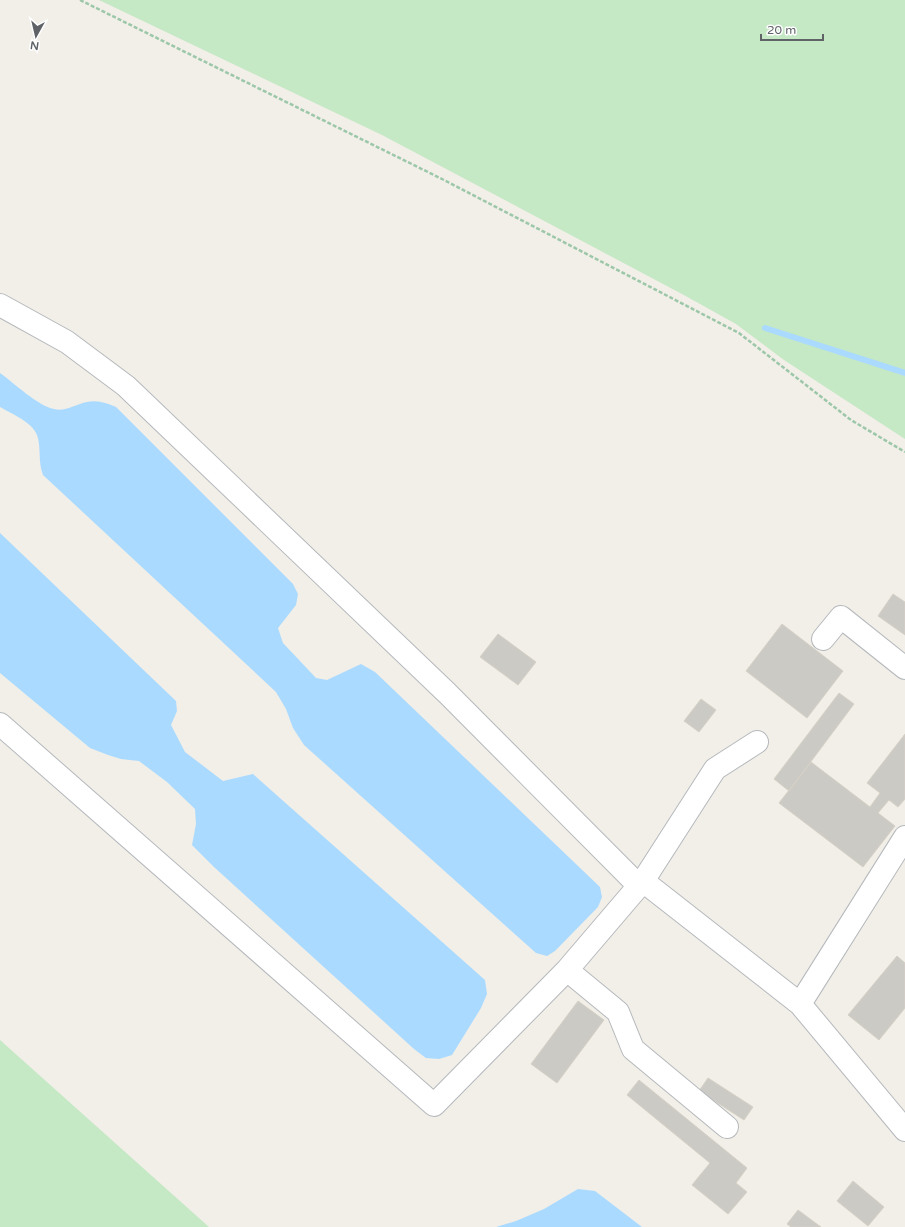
<svg xmlns="http://www.w3.org/2000/svg" width="905" height="1227" viewBox="0 0 905 1227" font-family="'Varela Round',sans-serif">
	<style>
		.green { fill: #c5e8c5 }
		.water { fill: #aadaff }
		.lines { fill: none; stroke-linecap: round; stroke-linejoin: round }
		.stream { stroke: #aadaff; stroke-width: 6 }
		.building { fill: #cccac5; stroke: #d6d1c6 }
		.minor-casing { stroke: #b5b8bc; stroke-width: 24 }
		.path { stroke: #9cc7a9; stroke-width: 2.5; stroke-dasharray: 4 2; stroke-linecap: butt }
		.minor { stroke: #fff; stroke-width: 22 }
	</style>
	<rect width="100%" height="100%" fill="#f1efe8"/>
	<!-- green -->
	<path class="green" d="M99,0H905V439L784,360L736,324L682,294L382,135Z
		M0,1040L209,1227H0Z"/>
	<!-- water -->
	<path class="water" d="M0,373C14,383 38,406 54,409C65,412 76,404 87,402C98,400 107,403 116,407L293,584L298,594L296,605L278,628L283,643L316,678L327,680L361,664L375,672L600,887L602,897L598,907L555,951L547,956L536,953L304,745L293,728L286,709L276,692L43,475C38,461 41,452 38,438C35,423 12,414 0,407Z
		M0,533L176,701L177,711L171,725L185,752L223,781L253,774L485,980L487,994L481,1008L452,1055L439,1059L426,1058L414,1049L214,867L192,845L196,824L195,809L167,782L139,761L121,759L108,755L90,748L0,673Z
		M578,1189L595,1191L642,1227H496L516,1221L544,1209Z"/>
	<g class="lines">
		<!-- stream -->
		<path class="stream" d="M765,328L905,373"/>
	</g>
	<!-- building -->
	<path class="building" d="M893,594L905,602V635L878,616Z
		M782,624L843,671L807,718L746,671Z
		M498,634L536,662L518,685L480,657Z
		M839,693L854,704L789,791L774,779Z
		M701,699L716,710L699,732L684,721Z
		M905,734V799L898,807L889,800L878,813L895,826L863,867L779,803L811,762L870,807L880,793L867,783Z
		M897,956L905,963V1008L879,1040L848,1015Z
		M578,1001L604,1020L557,1083L531,1064Z
		M708,1078L753,1107L744,1120L699,1091Z
		M639,1080L747,1168L736,1183L747,1192L728,1214L692,1185L710,1163L627,1095Z
		M853,1181L884,1207L868,1226L837,1201Z
		M798,1210L821,1227H791L787,1224Z"/>
	<g class="lines">
		<!-- minor casing -->
		<g class="minor-casing">
			<path id="minor" d="M0,305L67,342L126,386L447,693L639,886
				M823,639L841,617L905,668
				M0,724L434,1105L567,970
				M757,742L715,769L643,881L800,1004
				M905,837L800,1004L905,1130
				M643,881L567,970L618,1012L633,1049L727,1127"/>
		</g>
		<!-- path -->
		<path class="path" d="M80,0L442,179L739,333L851,420L905,452"/>
		<!-- minor -->
		<use href="#minor" class="minor"/>
	</g>
	<!-- north arrow -->
	<g transform="translate(36 36) rotate(188)" stroke="#ffffff" stroke-width="3" paint-order="stroke">
	<path d="M0-3L7 15L0 10L-7 15Z" fill="#5f6368"/>
	<text y="-6" font-size="11" font-weight="bold" text-anchor="middle" fill="#5f6368">N</text>
	</g>
	<!-- scale -->
	<path d="M761 34v6h62v-6" fill="none" stroke="#5f6368" stroke-width="2"/>
	<text x="767" y="34" font-size="12" fill="#5f6368" stroke="#ffffff" stroke-width="3" paint-order="stroke">20 m</text>
</svg>
